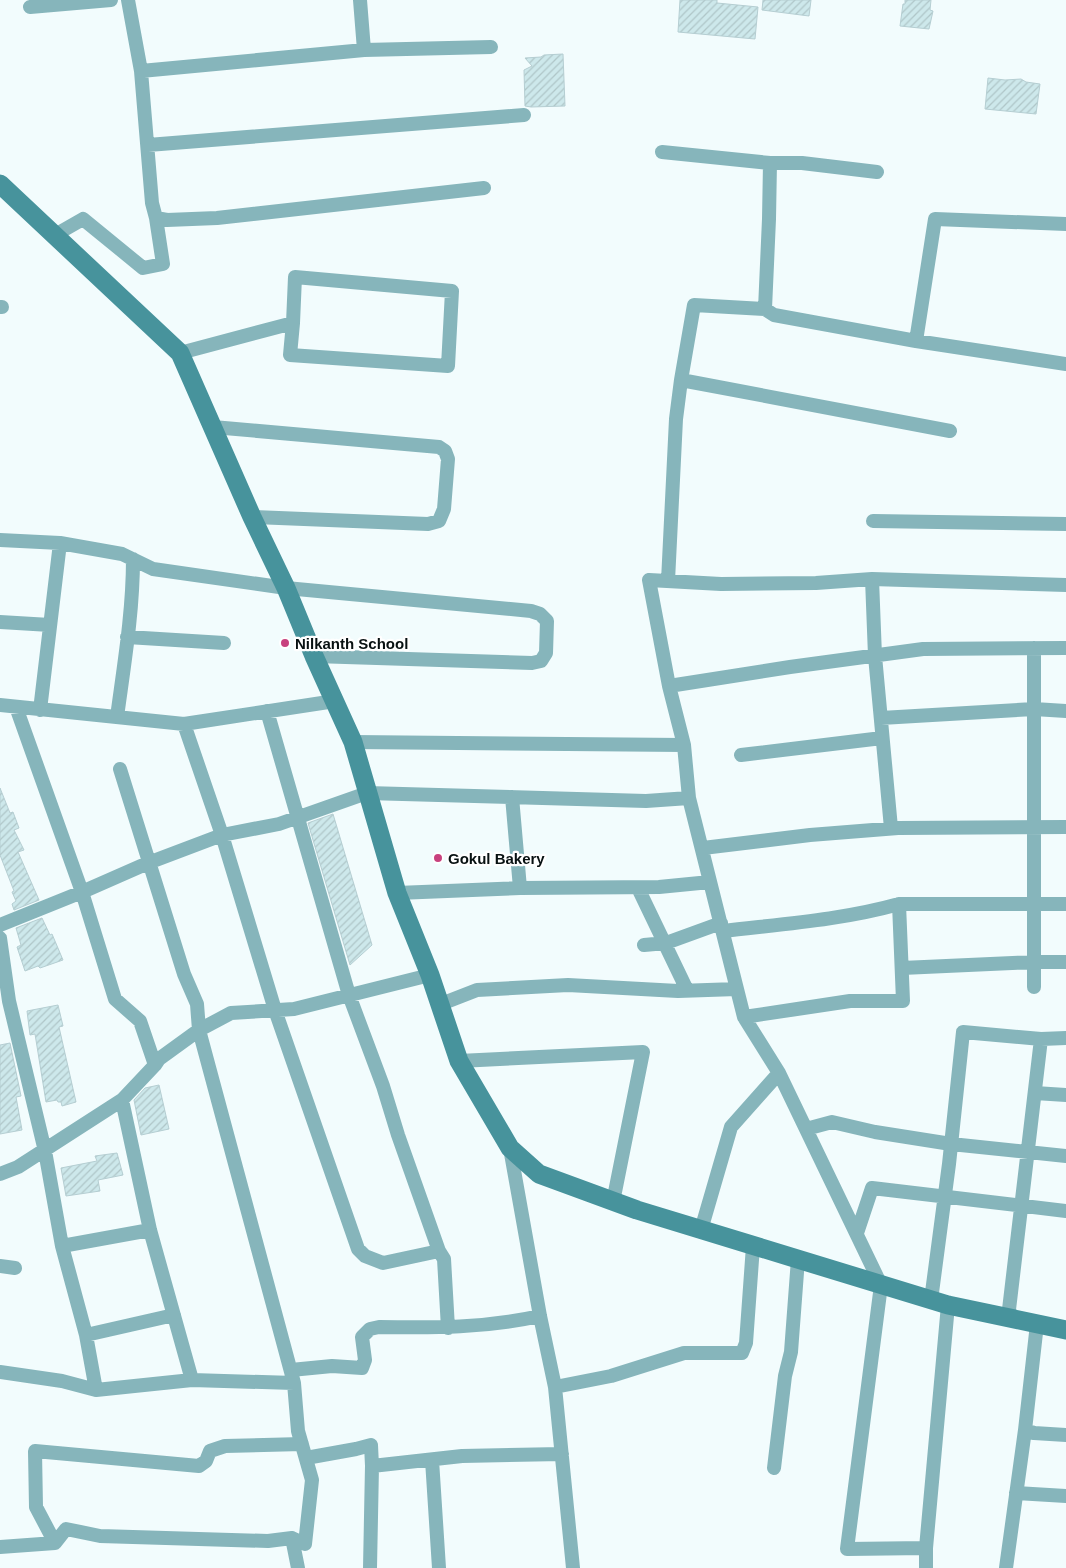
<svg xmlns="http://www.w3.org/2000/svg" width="1066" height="1568" viewBox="0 0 1066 1568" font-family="Arial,sans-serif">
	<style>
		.building { fill: url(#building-hatch); stroke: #b5ced2 }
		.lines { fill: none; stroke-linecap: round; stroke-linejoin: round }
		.street { stroke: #86b5bb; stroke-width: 14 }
		.secondary { stroke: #47939c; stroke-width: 19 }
		.poi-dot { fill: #c8417e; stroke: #fff; stroke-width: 2 }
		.labels { text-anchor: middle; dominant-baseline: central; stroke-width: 4.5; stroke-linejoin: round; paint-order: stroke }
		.poi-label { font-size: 15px; font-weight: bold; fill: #081112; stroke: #fff; text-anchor: start }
	</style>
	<defs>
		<pattern id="building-hatch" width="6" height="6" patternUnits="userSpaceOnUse" patternTransform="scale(1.25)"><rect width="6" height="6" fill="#cde8eb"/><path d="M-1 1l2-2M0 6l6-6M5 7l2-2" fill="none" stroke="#afc6c8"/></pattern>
	</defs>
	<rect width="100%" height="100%" fill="#f2fcfd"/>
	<!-- building -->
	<path class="building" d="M680,0H717V3L758,7L755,39L678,32Z
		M763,0H811L809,16L762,10Z
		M905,0H931L930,10L933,11L929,29L900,26L903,4H905Z
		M563,54L565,106L531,107L525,106L524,70L532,66L525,58L541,57L544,55Z
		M988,78L1005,80L1021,79L1026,82L1040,84L1036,114L985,109Z
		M0,788L10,813L13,812L19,828L14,830L24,850L18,852L39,900L14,910L12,904L16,901L12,892L14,891L0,855Z
		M333,814L372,945L350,965L308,823Z
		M42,918L50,935L52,934L63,960L40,968L38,966L25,971L17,947L21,945L16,928Z
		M58,1005L63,1026L59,1027L76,1102L62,1106L61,1102H58L57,1100L46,1102L35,1034L30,1035L27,1011Z
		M10,1043L21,1096L16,1097L22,1130L0,1134V1045Z
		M159,1085L169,1129L141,1135L134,1100L145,1088Z
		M117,1153L123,1175L98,1180L100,1191L66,1196L61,1168L97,1161L95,1156Z"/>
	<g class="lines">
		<!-- street -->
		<path class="street" d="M128,0L141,71L152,203L156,218L167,220L217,218L484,188
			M360,0L364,50
			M30,7L111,0
			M141,71L364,50L491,47
			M148,145L524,115
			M662,152L770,163H802L877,172
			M55,235L83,219L143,268L163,264L156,218
			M0,307H2
			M765,309L769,219L770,163
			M916,341L935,219L1066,224
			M180,353L293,323L295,277L452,291L448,366L290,355L293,323
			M681,380L950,431
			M213,427L439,447L445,451L448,459L444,509L439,521L428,524L252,517
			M873,521L1066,524
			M0,540L60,543L122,554L153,569L286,588L531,611L540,614L547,621L546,653L541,661L532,663L314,656
			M872,579L875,656L891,828
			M668,581L676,419L681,380L694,305L765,309L774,315L916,341L1066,364
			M0,622L50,625
			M127,637L224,643
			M1034,648V987
			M669,686L790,667L923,649L1066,648
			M0,705L184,724L335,701
			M16,707L82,892L115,999L140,1021L155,1065
			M40,710L60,543
			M267,711L349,995L383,1086L398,1135L439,1251L444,1259L448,1328
			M117,717C124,665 133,612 133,559
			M881,718L1034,709L1066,711
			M184,724L222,835L275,1010L358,1249L365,1256L383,1263L439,1251
			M353,742L684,745
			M741,755L882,738
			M512,797L520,888
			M703,848L810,835L898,828L1066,827
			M638,888L687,990
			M397,893L520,888L659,887L710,882
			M0,925L82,892L148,863L222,835L279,824L367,793L646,801L689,798
			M723,931C782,924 842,920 899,904H1066
			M0,938L9,1001L45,1151L62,1246L86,1335L96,1390
			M644,945L666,943L721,923
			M902,968L1035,962H1066
			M441,1004L477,990L568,985L678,991L737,989
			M744,1017L850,1001H903L899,904
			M459,1061L643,1052L613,1202
			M1035,1093L1066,1095
			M122,1100L150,1230L192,1380
			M806,1129L832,1122L875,1132L951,1144L1066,1156
			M510,1148L540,1316L555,1387L573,1568
			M0,1174L18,1167L122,1100L155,1065L159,1059L199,1030L231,1013L294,1009L430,975
			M701,1230L731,1127L779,1073
			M857,1233L872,1188L1066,1211
			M62,1246L150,1230
			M0,1266L15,1268
			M931,1300L949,1164L963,1032L1041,1039L1066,1038
			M1008,1318L1041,1039
			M86,1335L174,1315
			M291,1370L332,1366L362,1368L365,1360L362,1337L370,1329L379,1327C435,1328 485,1328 540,1316
			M0,1372L62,1381L96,1390L192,1380L294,1383L199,1030L197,1004L184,974L120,769
			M555,1387L611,1376L684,1353H742L746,1343L753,1246
			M1025,1430L1034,1433L1066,1435
			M306,1458L356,1449L371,1445L372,1466L462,1456L562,1454
			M432,1460L439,1568
			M774,1468L785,1376L791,1352L798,1259
			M1016,1493L1066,1496
			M292,1538L298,1568
			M55,1543L36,1507L35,1451L199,1466L206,1461L210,1451L225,1446L302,1444
			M0,1547L55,1543L66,1529L100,1536L268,1541L292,1538L305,1544L312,1480L298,1431L294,1383
			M926,1548L847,1549L881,1285L779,1073L744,1017L689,798L684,745L669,686L649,580L721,584L816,583L872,579L1066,585
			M370,1568L372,1466
			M926,1568V1548L948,1305
			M1006,1568L1025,1430L1037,1324"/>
		<!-- secondary -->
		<path class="secondary" d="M0,184L180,353L252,517L286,588L314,656L353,742L397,893L430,975L459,1061L510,1148L539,1174L637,1210L948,1305L1066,1330"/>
	</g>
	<!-- markers -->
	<g class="poi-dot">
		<circle cx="285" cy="643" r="5"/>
		<circle cx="438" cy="858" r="5"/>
	</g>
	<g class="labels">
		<!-- poi labels -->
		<g class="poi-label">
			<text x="295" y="643">Nilkanth School</text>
			<text x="448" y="858">Gokul Bakery</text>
		</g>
	</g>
</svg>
